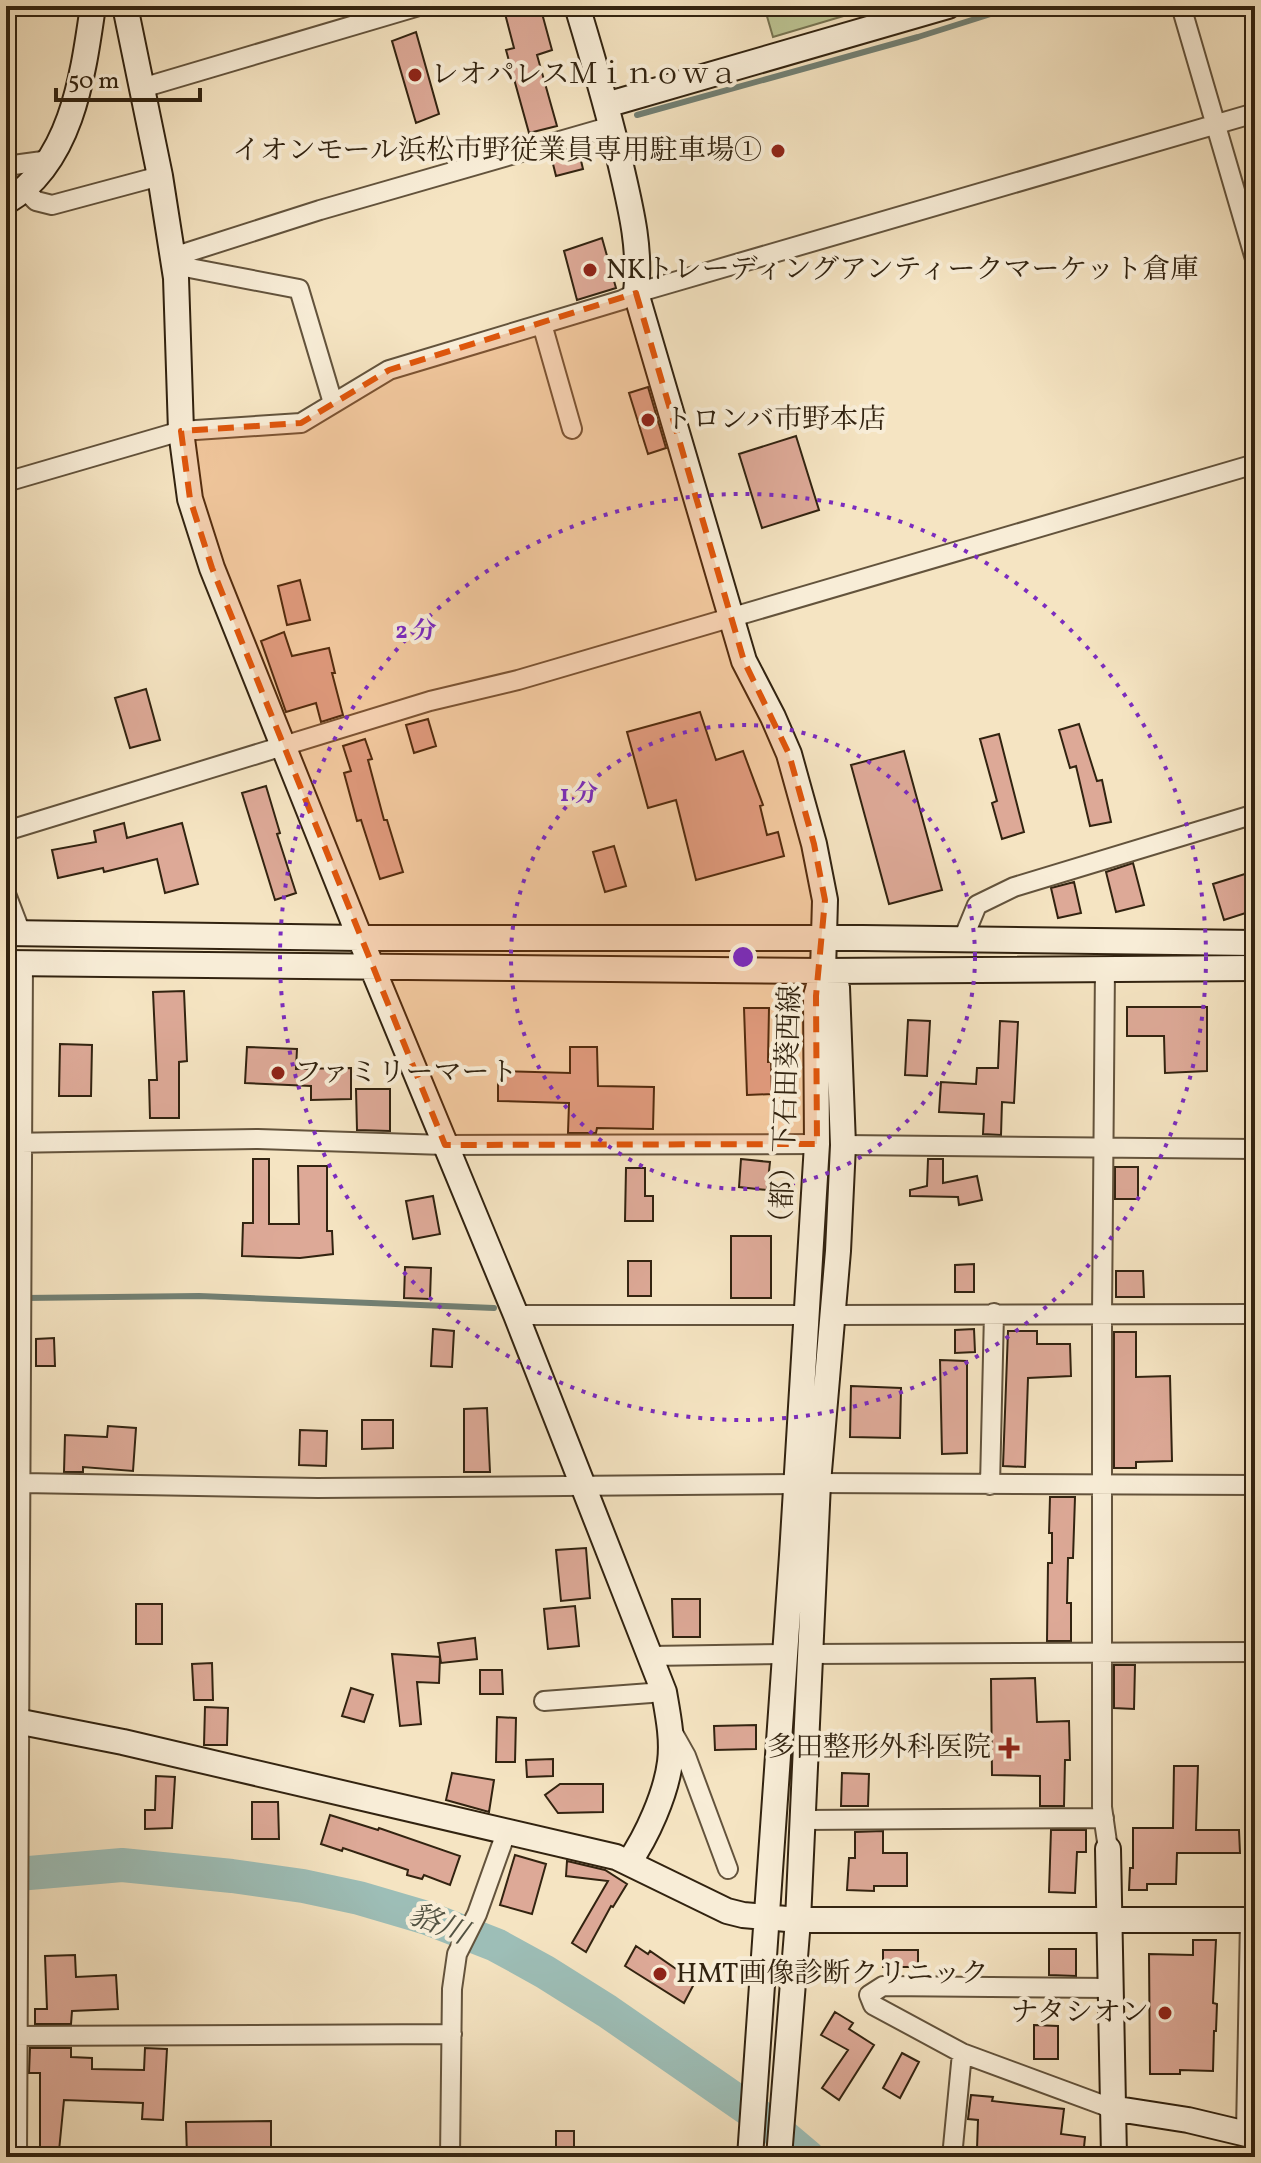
<svg xmlns="http://www.w3.org/2000/svg" width="1261" height="2163" viewBox="0 0 1261 2163" font-family="Vollkorn,'Noto Serif JP',serif">
	<style>
		.green { fill: #bcc493; stroke: #777452; stroke-width: 2 }
		.lines { fill: none; stroke-linecap: round; stroke-linejoin: round }
		.stream { stroke: #728074; stroke-width: 6 }
		.river { stroke: #9dbeb7; stroke-width: 34 }
		.building { fill: #dda997; stroke: #322310; stroke-width: 2 }
		.street-casing { stroke: #63533c; stroke-width: 22 }
		.secondary-casing { stroke: #322310; stroke-width: 28 }
		.street { stroke: #f8edd7; stroke-width: 18 }
		.secondary { stroke: #f8edd7; stroke-width: 24 }
		.marked { fill: #df560c; fill-opacity: 0.2; stroke: #df560c; stroke-width: 6; stroke-dasharray: 16 10; stroke-linejoin: round }
		.ring { fill: none; stroke: #7b2cbf; stroke-width: 4; stroke-dasharray: 4 8 }
		.poi-dot { fill: #8f2418; stroke: #f8edd7; stroke-width: 3 }
		.labels { text-anchor: middle; dominant-baseline: central; stroke-width: 8; stroke-linejoin: round; paint-order: stroke }
		.poi-label { font-size: 28px; fill: #322310; stroke: #f8edd7; text-anchor: start }
		.street-label { font-size: 28px; fill: #322310; stroke: #f8edd7 }
		.water-label { font-size: 30px; font-style: italic; fill: #525242; stroke: #f8edd7 }
		.centre { fill: #7b2cbf; stroke: #f8edd7; stroke-width: 4 }
		.ring-label { font-size: 24px; text-anchor: middle; font-weight: bold; fill: #7b2cbf; stroke: #f8edd7; stroke-width: 8; stroke-linejoin: round; paint-order: stroke }
	</style>
	<rect width="100%" height="100%" fill="#f5e4c2"/>
	<filter id="stains"><feTurbulence type="fractalNoise" baseFrequency=".0025" numOctaves="4"/><feColorMatrix values="0 0 0 0 .2 0 0 0 0 .09 0 0 0 0 .02 0 0 0 .5 -.17"/></filter>
	<radialGradient id="worn" r=".72"><stop offset=".6" stop-color="#630" stop-opacity="0"/><stop offset="1" stop-color="#630" stop-opacity=".3"/></radialGradient>
	<!-- green -->
	<path class="green" d="M764,6H856L857,12L773,37Z"/>
	<g class="lines">
		<!-- stream -->
		<path class="stream" d="M637,115L918,37L1016,6
			M24,1298L199,1296L494,1308"/>
		<!-- river -->
		<path class="river" d="M6,1875L122,1865L232,1876L303,1886L359,1898L427,1918L496,1945L545,1972L607,2011L763,2119L808,2157"/>
	</g>
	<!-- building -->
	<path class="building" d="M503,6H540L552,50L537,55L557,126L529,133L506,50L514,48Z
		M416,32L439,114L416,123L392,41Z
		M578,148L583,169L556,176L551,156Z
		M602,238L616,288L577,300L564,251Z
		M648,387L666,448L648,454L629,393Z
		M796,436L819,510L762,528L739,454Z
		M300,580L310,620L287,625L278,586Z
		M284,632L292,656L329,648L335,673H332L343,715L321,722L316,703L286,712L261,641Z
		M146,689L160,740L130,748L115,698Z
		M700,712L716,760L743,751L763,805L760,806L767,835L778,832L784,856L696,880L676,800L648,808L627,732Z
		M428,719L436,746L414,753L406,725Z
		M1079,724L1097,781L1102,780L1111,822L1090,826L1076,766L1070,768L1059,730Z
		M999,734L1024,832L1002,839L992,803L997,801L980,739Z
		M365,739L372,759L368,760L384,820H387L403,872L380,879L361,820L357,821L344,773L351,771L343,746Z
		M904,751L942,890L889,904L851,765Z
		M266,786L280,833L277,834L296,893L275,900L242,793Z
		M124,823L127,838L182,823L198,884L165,893L157,859L104,872L103,868L58,878L52,850L96,842L94,831Z
		M614,846L626,886L605,892L593,852Z
		M1133,863L1144,905L1116,912L1106,872Z
		M1248,873L1255,898V910L1224,920L1213,884Z
		M1074,882L1081,913L1058,918L1051,888Z
		M184,991L187,1061L179,1062V1118H150L149,1080H157L153,992Z
		M1127,1007H1207V1071L1165,1073L1164,1036H1127Z
		M744,1008H769L768,1062H771L772,1094L747,1095Z
		M908,1020L930,1021L927,1076L905,1075Z
		M1000,1021L1018,1022L1014,1103L1002,1102L1001,1135L983,1134L984,1114L939,1112L941,1082L976,1084L977,1068H998Z
		M60,1044L92,1045L91,1096H59Z
		M247,1047L297,1049L296,1069L351,1068V1099L311,1100V1086L245,1083Z
		M570,1047H597L598,1086L654,1087L653,1129L597,1128L596,1133H568L569,1103L498,1101V1071L570,1073Z
		M356,1089H390V1131L357,1130Z
		M253,1159H269V1224H299L298,1166H327V1231H332L333,1254L300,1258L242,1256L243,1223H253Z
		M741,1159L770,1162L767,1190L739,1187Z
		M928,1159H943V1183L977,1176L982,1200L959,1205L958,1197L910,1196V1190L927,1186Z
		M1115,1167H1138V1199H1115Z
		M626,1168H645V1196H653V1221H625Z
		M433,1196L440,1234L413,1239L406,1201Z
		M731,1236H771V1298H731Z
		M628,1261H651V1296H628Z
		M974,1264V1292H955V1265Z
		M405,1267L431,1268L430,1299L404,1298Z
		M1116,1271H1143L1144,1297H1116Z
		M433,1329L454,1331L452,1367L431,1366Z
		M974,1329L975,1352L955,1353V1330Z
		M1008,1331H1037V1344H1070L1071,1376L1028,1378L1025,1467L1003,1466Z
		M1114,1332H1136V1377L1170,1376L1172,1461L1136,1462V1468H1114Z
		M54,1338L55,1366H36V1339Z
		M940,1360L967,1361V1453L942,1454Z
		M851,1386L901,1388L900,1438L850,1437Z
		M487,1408L490,1472H464V1409Z
		M362,1420H393V1448L362,1449Z
		M108,1426L136,1428L133,1471L83,1467V1472H64L65,1435L107,1437Z
		M300,1430L327,1431L326,1466L299,1465Z
		M1050,1497H1075L1073,1558H1068L1067,1603H1071V1641H1047L1048,1563H1052V1533H1049Z
		M586,1548L590,1598L561,1601L556,1550Z
		M672,1599H700V1637H673Z
		M136,1604H162V1644H136Z
		M575,1606L579,1646L548,1649L544,1609Z
		M475,1638L477,1659L441,1663L438,1643Z
		M392,1654L440,1657L439,1683L417,1682L421,1724L400,1726Z
		M212,1663L213,1700H194L192,1664Z
		M1114,1665H1135L1134,1709L1114,1708Z
		M480,1670H502L503,1694H480Z
		M1035,1678L1037,1722L1069,1721L1070,1760H1065L1064,1806H1040V1776L992,1775L991,1679Z
		M351,1688L373,1695L364,1722L342,1716Z
		M205,1707L228,1708L227,1745H204Z
		M497,1717L516,1718L515,1762H496Z
		M756,1725V1749L715,1750L714,1726Z
		M553,1759V1776L527,1777L526,1760Z
		M1174,1766H1198L1196,1830H1239L1240,1853H1177L1176,1884H1147V1890H1129L1130,1868H1133V1828H1173Z
		M452,1773L494,1780L489,1812L446,1800Z
		M842,1773L869,1774L868,1806H841Z
		M156,1776L175,1777L172,1828L145,1829V1810H155Z
		M560,1784H603V1812L558,1813L545,1795Z
		M252,1802H278L279,1839H252Z
		M330,1815L378,1830L379,1828L460,1856L450,1885L424,1875L422,1879L407,1875L408,1870L343,1848L342,1851L321,1844Z
		M1051,1830H1086V1852H1077L1075,1893L1049,1892Z
		M883,1831V1853H907V1886H874V1891L847,1890L849,1858H855V1832Z
		M515,1855L546,1864L532,1914L500,1905Z
		M567,1861L605,1870L627,1884L613,1907L611,1906L586,1952L572,1943L608,1881L566,1876Z
		M1193,1940H1216L1213,2003L1217,2004L1216,2031H1214L1213,2071L1180,2070V2074H1150L1149,1954L1193,1955Z
		M636,1946L648,1954L650,1951L695,1982L684,2003L625,1966Z
		M1049,1949H1076V1976L1049,1975Z
		M883,1950H918V1967H883Z
		M75,1955L76,1977L116,1975L118,2009L72,2011L71,2024H35V2009H47L45,1956Z
		M835,2012L853,2023L849,2029L874,2045L839,2100L822,2088L848,2050L821,2035Z
		M1034,2025L1058,2026V2059H1034Z
		M30,2048H71V2057L92,2058V2069L144,2070L145,2048L167,2049L163,2120L142,2119L143,2103L64,2100L59,2151L40,2149V2073H29Z
		M902,2053L919,2062L900,2098L883,2088Z
		M971,2095L993,2097L992,2101L1064,2109L1061,2134L1085,2137L1083,2157H1020V2152L977,2149L978,2120L968,2119Z
		M271,2121V2157H187L186,2122Z
		M556,2131H574V2157H556Z"/>
	<g class="lines">
		<!-- street casing -->
		<g class="street-casing">
			<path id="street" d="M1181,6L1255,259
				M142,88L419,6
				M6,166L50,160
				M24,189L36,201L52,205L160,176
				M173,257L320,210L612,126
				M174,265L299,289L333,403
				M542,324L572,429
				M6,482L181,431L301,423L389,370L622,300L636,293L1255,113
				M6,831L430,701L518,680L1255,464
				M6,894L21,933
				M963,939L977,905L1014,887L1255,814
				M1105,967L1102,1315V1807L1108,1849
				M6,1143L258,1139L445,1145L817,1144
				M843,1145L1255,1149
				M516,1315H807
				M833,1315L1255,1314
				M22,1483L318,1488L797,1484
				M818,1483L1255,1485
				M990,1485L994,1313
				M810,1654L1255,1652
				M650,1656L783,1654
				M544,1701L664,1692
				M672,1731L686,1756L728,1869
				M803,1820L1104,1818
				M1110,1988L883,1986L869,1995L873,2005L962,2053L1111,2108
				M9,2036L452,2034
				M1246,2133L1250,1920
				M17,2157L23,963
				M450,2157L452,1989L457,1954L477,1914L507,1830
				M952,2157L962,2053"/>
		</g>
		<!-- secondary casing -->
		<g class="secondary-casing">
			<path id="secondary" d="M125,6L160,176L176,278L181,431L190,499L212,568L360,938L516,1315L664,1692C668,1715 673,1739 670,1762C666,1794 647,1836 629,1862
				M577,6C593,59 609,112 621,166C631,209 641,249 636,293L744,661L773,717L789,754L814,844L825,900L823,971L816,996L817,1144L792,1555L750,2157
				M606,105L948,6
				M6,202C72,163 83,75 93,6
				M6,933L360,938H863L1255,943
				M6,963L823,971L1255,968
				M6,1719L123,1742L616,1857L727,1911L743,1915L798,1920H1255
				M1108,1849L1114,2157
				M1111,2108L1188,2120L1255,2136
				M779,2157L798,1920L818,1483L838,1251L843,1145L837,987L823,971"/>
		</g>
		<!-- street -->
		<use href="#street" class="street"/>
		<!-- secondary -->
		<use href="#secondary" class="secondary"/>
	</g>
	<!-- marked area -->
	<path class="marked" d="M636,293L744,661L789,754L814,844L825,900L816,996L817,1144L445,1145L212,568L190,499L181,431L301,423L389,370Z"/>
	<!-- distance rings -->
	<g class="ring">
		<circle cx="743" cy="957" r="232"/>
		<circle cx="743" cy="957" r="463"/>
	</g>
	<!-- markers -->
	<g class="poi-dot">
		<circle cx="415" cy="75" r="8"/>
		<circle cx="778" cy="151" r="8"/>
		<circle cx="590" cy="270" r="8"/>
		<circle cx="648" cy="420" r="8"/>
		<circle cx="278" cy="1073" r="8"/>
		<path d="M1005 1736h8v8h8v8h-8v8h-8v-8h-8v-8h8z"/>
		<circle cx="660" cy="1974" r="8"/>
		<circle cx="1165" cy="2013" r="8"/>
	</g>
	<g class="labels">
		<!-- poi labels -->
		<g class="poi-label">
			<text x="431" y="75">レオパレスＭｉｎｏｗａ</text>
			<text x="762" y="151" text-anchor="end">イオンモール浜松市野従業員専用駐車場①</text>
			<text x="606" y="270">NKトレーディングアンティークマーケット倉庫</text>
			<text x="664" y="420">トロンバ市野本店</text>
			<text x="294" y="1073">ファミリーマート</text>
			<text x="991" y="1748" text-anchor="end">多田整形外科医院</text>
			<text x="676" y="1974">HMT画像診断クリニック</text>
			<text x="1149" y="2013" text-anchor="end">ナタシオン</text>
		</g>
		<!-- street labels -->
		<g class="street-label">
			<text transform="translate(787 1111) rotate(-88)">（都）下石田葵西線</text>
		</g>
		<!-- water labels -->
		<g class="water-label">
			<text transform="translate(438 1925) rotate(22)">貉川</text>
		</g>
	</g>
	<circle cx="743" cy="957" r="12" class="centre"/>
	<g class="ring-label">
		<text x="416" y="638">2 分</text>
		<text x="579" y="801">1 分</text>
	</g>
	<!-- margin -->
	<rect width="1261" height="2163" fill="none" stroke="#f5e4c2" stroke-width="32"/>
	<rect x="8" y="8" width="1245" height="2147" fill="none" stroke="#322310" stroke-width="4"/>
	<rect x="16" y="16" width="1229" height="2131" fill="none" stroke="#322310" stroke-width="2"/>
	<!-- scale -->
	<path d="M56 88v12h144v-12" fill="none" stroke="#322310" stroke-width="4"/>
	<text x="68" y="88" font-size="24" fill="#322310" stroke="#f8edd7" stroke-width="6" paint-order="stroke">50 m</text>
	<rect width="100%" height="100%" filter="url(#stains)"/>
	<rect width="100%" height="100%" fill="url(#worn)"/>
</svg>
